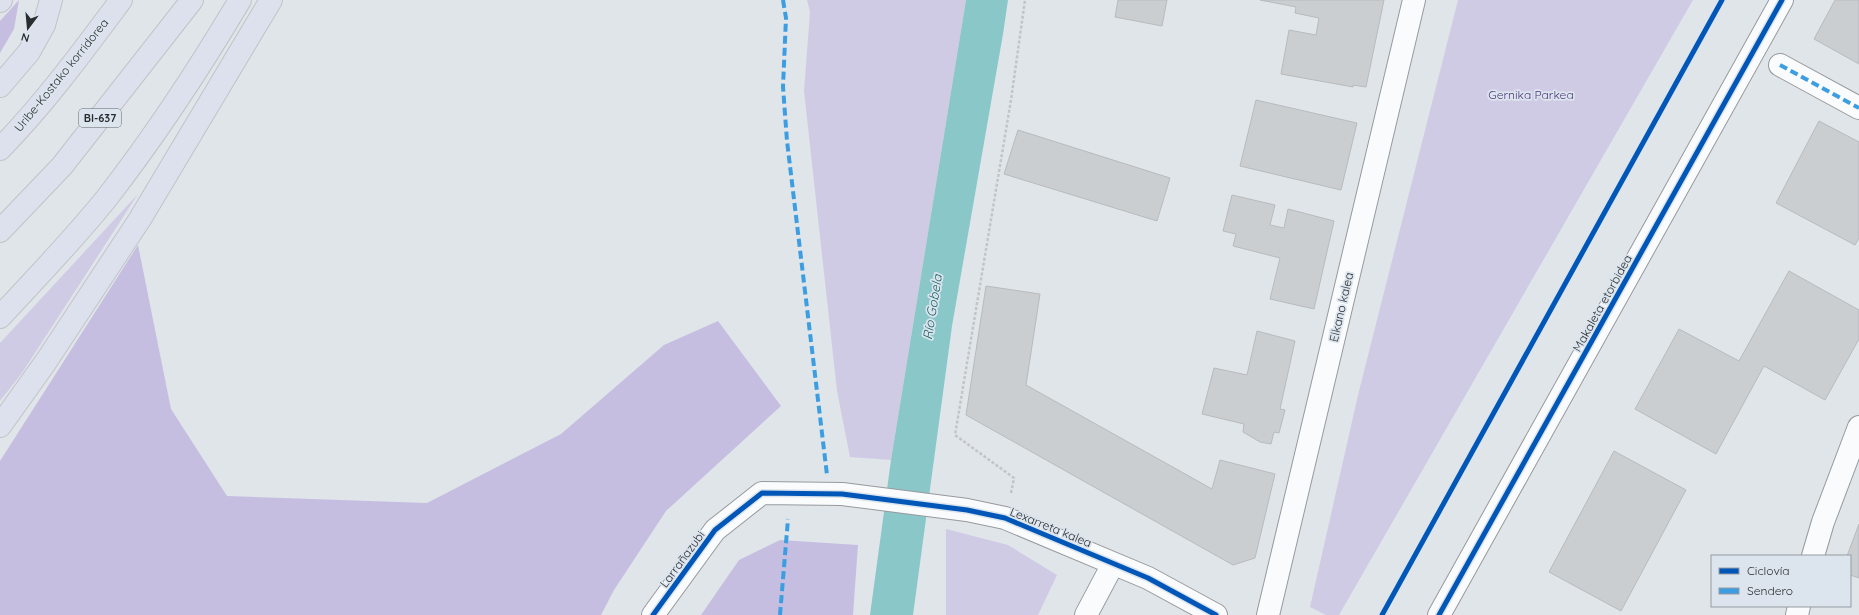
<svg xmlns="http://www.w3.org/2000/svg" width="1859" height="615" viewBox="0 0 1859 615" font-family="Quicksand,sans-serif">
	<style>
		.green { fill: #d0cbe5 }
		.forest { fill: #c5bee0 }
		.water { fill: #8ac7c9 }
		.building { fill: #caced1; stroke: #b7bbbe }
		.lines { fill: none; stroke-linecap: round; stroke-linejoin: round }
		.minor-casing { stroke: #969a9e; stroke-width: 24 }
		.highway-casing { stroke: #c1c3c6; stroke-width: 24 }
		.path { stroke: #c3c4c5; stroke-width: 2.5; stroke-dasharray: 3 2; stroke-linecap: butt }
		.minor { stroke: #fafbfc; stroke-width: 22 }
		.highway { stroke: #dde1ed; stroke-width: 22 }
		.quiet { stroke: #3d9de1; stroke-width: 4; stroke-dasharray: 8 4; stroke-linecap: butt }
		.cycleway-casing { stroke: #dce5ee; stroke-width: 8 }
		.cycleway { stroke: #0057b8; stroke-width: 5 }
		.labels { text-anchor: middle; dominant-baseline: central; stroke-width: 3.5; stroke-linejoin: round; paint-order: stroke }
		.shield { fill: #dce5ee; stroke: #5f6469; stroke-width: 1 }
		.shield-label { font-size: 11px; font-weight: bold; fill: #2a2d30 }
		.street-label { font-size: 12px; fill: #2a2d30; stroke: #dce5ee }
		.park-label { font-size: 12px; fill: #4e357a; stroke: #dce5ee }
		.water-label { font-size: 13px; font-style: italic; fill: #1a6162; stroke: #dce5ee }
	</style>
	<rect width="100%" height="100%" fill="#e0e5ea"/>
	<!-- green -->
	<path class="green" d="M807,0H966L891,460L850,457L837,391L804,91L810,12Z
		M1458,0H1693L1339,615H1326L1310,607L1358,395Z
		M138,194L22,373L0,401V343Z
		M946,529L1008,545L1057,575L1038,615H946Z"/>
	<!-- forest -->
	<path class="forest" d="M19,0L14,29L0,53V21Z
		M138,245L171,409L227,496L427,503L561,434L664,345L718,321L781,406L666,511L614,590L601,615H0V461Z
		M780,540L858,545L853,615H701L739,560Z"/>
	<!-- water -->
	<path class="water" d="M966,0H1008L1003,34L952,326L913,615H870L891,460Z"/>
	<!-- building -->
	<path class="building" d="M1118,0H1167L1162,26L1115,17Z
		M1260,0H1384L1366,87L1353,85V87L1281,74L1289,30L1316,35L1319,18L1295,13L1296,7Z
		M1835,0H1859V64L1814,39Z
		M1256,100L1357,123L1341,190L1240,166Z
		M1819,121L1859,142V238L1855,245L1776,203Z
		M1018,130L1170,178L1157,221L1004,174Z
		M1232,195L1275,205L1270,225L1284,228L1288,209L1334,221L1314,309L1270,299L1280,258L1233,246L1236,234L1223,231Z
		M1789,271L1859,310V339L1825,400L1764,366L1716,454L1635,409L1679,329L1739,361Z
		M986,286L1040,294L1026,385L1212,489L1220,460L1275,474L1255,558L1233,565L966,415Z
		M1257,331L1295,341L1280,409L1285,410L1279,433L1274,432L1271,444L1260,442L1243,432L1244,424L1202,414L1214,368L1247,375Z
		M1614,451L1686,490L1621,611L1549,572Z
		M1859,524V578L1850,575V556H1847Z"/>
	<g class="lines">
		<!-- minor casing -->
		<g class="minor-casing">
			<path id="minor" d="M1780,65L1859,108
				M1813,556L1823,522L1859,427
				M653,615L715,530L762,493L842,494L967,510L1005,518L1148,578L1216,615
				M1086,615L1113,564
				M1268,615L1414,0
				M1439,615L1782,0
				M1797,615L1799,606"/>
		</g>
		<!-- highway casing -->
		<g class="highway-casing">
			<path id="highway" d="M0,1L1,0
				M0,86L29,52L44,25L51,0
				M0,149C45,103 83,51 121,0
				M0,231L62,166L192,0
				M0,317C36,278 73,240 106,199C155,136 199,69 240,0
				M0,426L45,363L140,219L271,0"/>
		</g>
		<!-- path -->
		<path class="path" d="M1011,493L1014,478L955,435L1011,100L1025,0"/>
		<!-- minor -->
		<use href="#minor" class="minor"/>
		<!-- highway -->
		<use href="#highway" class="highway"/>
		<!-- quiet -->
		<path class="quiet" d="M783,0L786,18L783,87L787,141L827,475
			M1780,65L1859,108
			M780,615L788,519"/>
		<!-- cycleway casing -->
		<g class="cycleway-casing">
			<path id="cycleway" d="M653,615L715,530L762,493L842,494L967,510L1005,518L1148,578L1216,615
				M1382,615L1722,0
				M1439,615L1782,0"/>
		</g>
		<!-- cycleway -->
		<use href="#cycleway" class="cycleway"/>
	</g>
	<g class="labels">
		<!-- shield labels -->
		<rect class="shield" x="79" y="109" width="42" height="18" rx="3"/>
		<g class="shield-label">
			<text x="100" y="118">BI-637</text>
		</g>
		<!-- street labels -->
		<g class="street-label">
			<text transform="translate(61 75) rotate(-51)">Uribe-Kostako korridorea</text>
			<text transform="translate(1602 303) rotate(-61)">Makaleta etorbidea</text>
			<text transform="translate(1341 307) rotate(-77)">Elkano kalea</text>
			<text transform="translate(1051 527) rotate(22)">Lexarreta kalea</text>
			<text transform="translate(682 559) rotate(-54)">Larrañazubi</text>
		</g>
		<!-- park labels -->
		<g class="park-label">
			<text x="1531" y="94">Gernika Parkea</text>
		</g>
		<!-- water labels -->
		<g class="water-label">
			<text transform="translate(932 307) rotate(-81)">Río Gobela</text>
		</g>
	</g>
	<!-- legend -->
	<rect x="1711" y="555" width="140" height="52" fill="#dce5ee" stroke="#959ba2"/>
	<rect x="1719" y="568" width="20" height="6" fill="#0057b8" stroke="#959ba2"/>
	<text x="1747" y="575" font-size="12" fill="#2a2d30">Ciclovía</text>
	<rect x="1719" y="588" width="20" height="6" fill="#3d9de1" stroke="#959ba2"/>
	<text x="1747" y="595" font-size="12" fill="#2a2d30">Sendero</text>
	<!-- north arrow -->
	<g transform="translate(28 28) rotate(196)" stroke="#dce5ee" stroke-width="3" paint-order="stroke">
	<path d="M0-3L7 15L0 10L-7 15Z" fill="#2a2d30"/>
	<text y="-6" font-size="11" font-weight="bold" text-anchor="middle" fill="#2a2d30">N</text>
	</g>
</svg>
